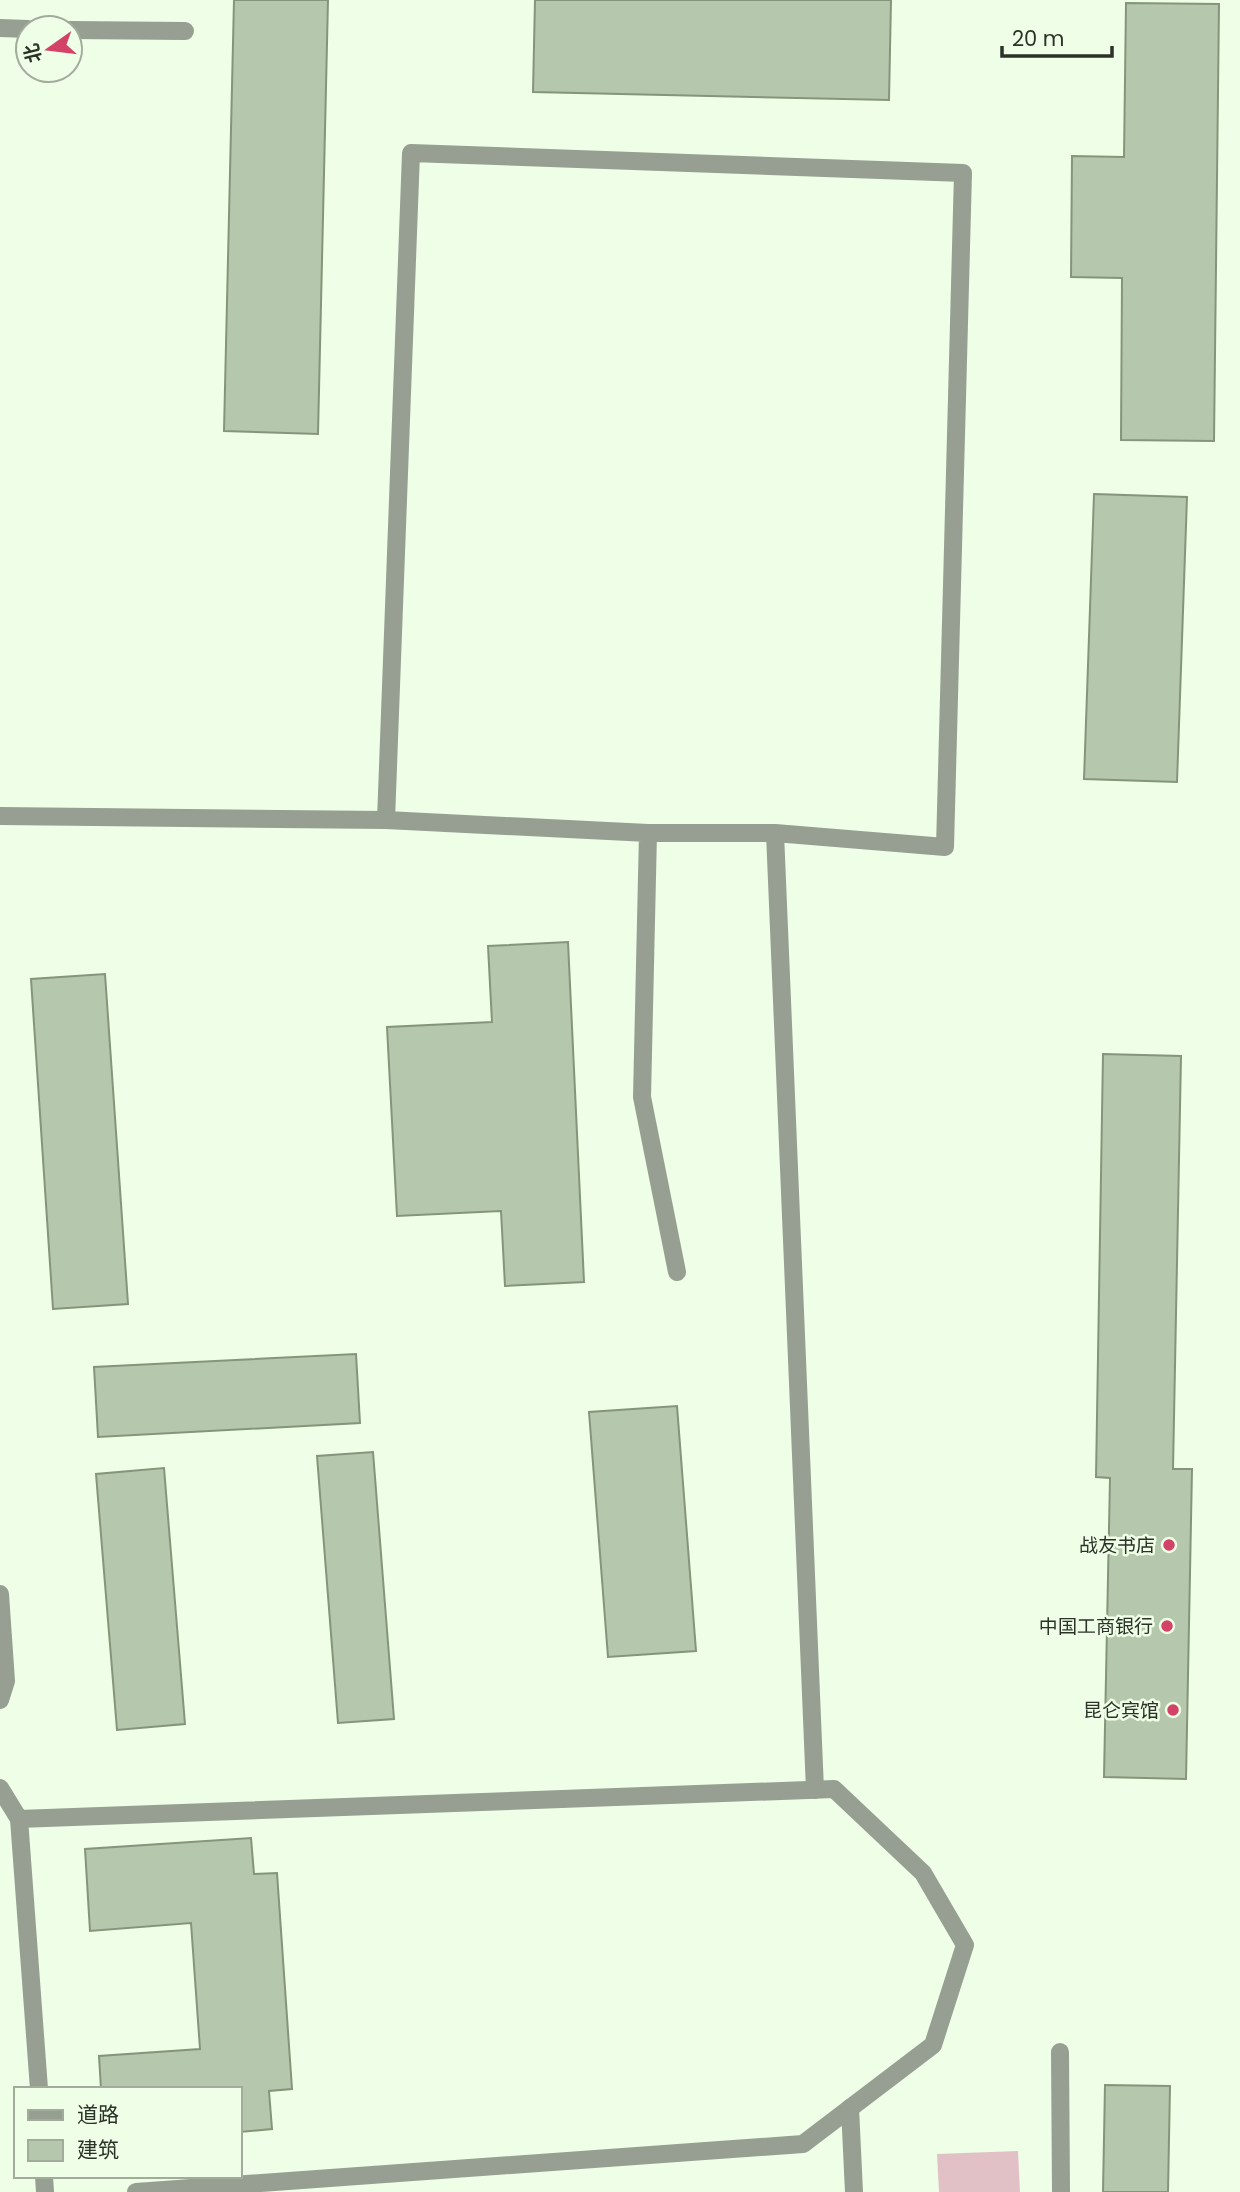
<svg xmlns="http://www.w3.org/2000/svg" width="1240" height="2192" viewBox="0 0 1240 2192" font-family="Poppins,'Noto Sans SC',sans-serif">
	<style>
		.green { fill: #e1c1c5 }
		.building { fill: #b5c7ac; stroke: #84957b; stroke-width: 2 }
		.lines { fill: none; stroke-linecap: round; stroke-linejoin: round }
		.lane { stroke: #969f91; stroke-width: 18 }
		.street { stroke: #969f91; stroke-width: 18 }
		.poi-dot { fill: #d24367; stroke: #effee7; stroke-width: 2.5 }
		.labels { text-anchor: middle; dominant-baseline: central; stroke-width: 5; stroke-linejoin: round; paint-order: stroke }
		.poi-label { font-size: 19px; fill: #2b3227; stroke: #effee7; text-anchor: end }
	</style>
	<rect width="100%" height="100%" fill="#effee7"/>
	<!-- green -->
	<path class="green" d="M1018,2151L1020,2192H939L937,2154Z"/>
	<!-- building -->
	<path class="building" d="M234,0H328L318,434L224,431Z
		M535,0H891L889,100L533,92Z
		M1126,3L1219,4L1214,441L1121,440L1122,278L1071,277L1072,156L1124,157Z
		M1094,494L1187,497L1177,782L1084,779Z
		M568,942L584,1282L505,1286L501,1211L397,1216L387,1027L492,1022L488,946Z
		M105,974L128,1304L53,1309L31,979Z
		M1103,1054L1181,1056L1173,1469H1192L1186,1779L1104,1777L1110,1478L1096,1477Z
		M356,1354L360,1423L98,1437L94,1367Z
		M677,1406L696,1651L608,1657L589,1412Z
		M373,1452L394,1719L338,1723L317,1456Z
		M164,1468L185,1724L117,1730L96,1474Z
		M251,1838L254,1874L277,1873L292,2089L269,2091L272,2129L240,2132V2089H101L99,2056L200,2049L191,1923L90,1931L85,1849Z
		M1105,2085L1170,2086L1168,2192H1103Z"/>
	<g class="lines">
		<!-- lane -->
		<path class="lane" d="M0,28L28,29
			M70,30L185,31
			M0,816L386,820L648,833H775L815,1790
			M386,820L411,153L963,173L945,847L775,833
			M648,833L642,1097L677,1272
			M0,1594L6,1681L0,1700
			M1060,2052L1061,2192
			M850,2108L854,2192"/>
		<!-- street -->
		<path class="street" d="M0,1788L19,1819L39,2089
			M19,1819L834,1789L923,1873L965,1945L933,2045L803,2144L136,2192
			M44,2176L45,2192"/>
	</g>
	<!-- markers -->
	<g class="poi-dot">
		<circle cx="1169" cy="1545" r="7"/>
		<circle cx="1167" cy="1626" r="7"/>
		<circle cx="1173" cy="1710" r="7"/>
	</g>
	<g class="labels">
		<!-- poi labels -->
		<g class="poi-label">
			<text x="1155" y="1545">战友书店</text>
			<text x="1153" y="1626">中国工商银行</text>
			<text x="1159" y="1710">昆仑宾馆</text>
		</g>
	</g>
	<!-- legend -->
	<rect x="14" y="2087" width="228" height="91" fill="#effee7" stroke="#a1ac9a" stroke-width="2"/>
	<rect x="28" y="2110" width="35" height="10" fill="#969f91" stroke="#a1ac9a" stroke-width="2"/>
	<text x="77" y="2122" font-size="21" fill="#2b3227">道路</text>
	<rect x="28" y="2140" width="35" height="21" fill="#b5c7ac" stroke="#a1ac9a" stroke-width="2"/>
	<text x="77" y="2157" font-size="21" fill="#2b3227">建筑</text>
	<!-- north arrow -->
	<g transform="translate(49 49) rotate(256)"><circle r="33" fill="#effee7" stroke="#a1ac9a" stroke-width="2"/>
	<path d="M0-5L12 26L0 18L-12 26Z" fill="#d24367"/>
	<text y="-10" font-size="19" font-weight="bold" text-anchor="middle" fill="#2b3227">北</text>
	</g>
	<!-- scale -->
	<path d="M1002 46v10h110v-10" fill="none" stroke="#2b3227" stroke-width="3.5"/>
	<text x="1012" y="46" font-size="21" fill="#2b3227" stroke="#effee7" stroke-width="5" paint-order="stroke">20 m</text>
</svg>
